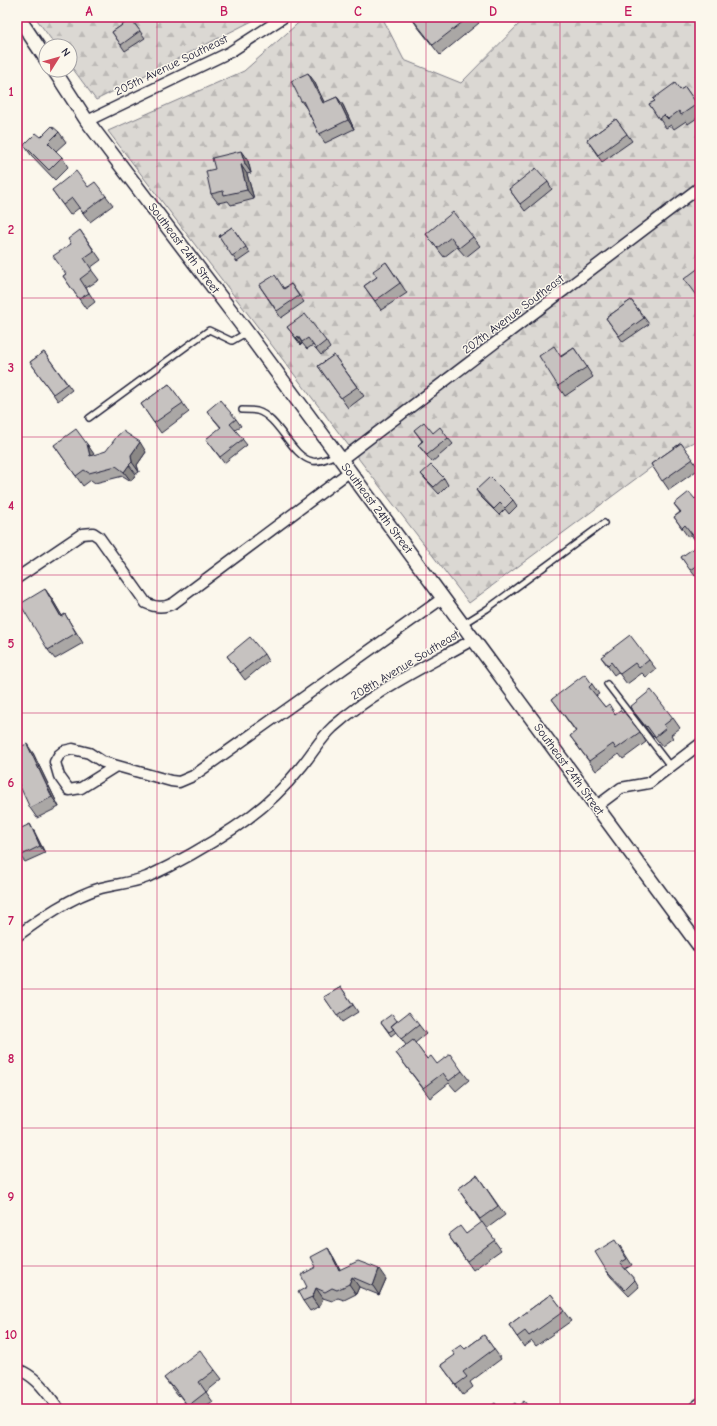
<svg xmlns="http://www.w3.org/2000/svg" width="717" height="1426" viewBox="0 0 717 1426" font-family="'Comic Neue',sans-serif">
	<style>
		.forest { fill: url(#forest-firs); stroke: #7e7d87 }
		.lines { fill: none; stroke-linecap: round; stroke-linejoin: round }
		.service-casing { stroke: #22223b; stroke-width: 8 }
		.minor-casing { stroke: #22223b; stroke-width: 13 }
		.tertiary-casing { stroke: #22223b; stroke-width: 16 }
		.service { stroke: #fbf7ec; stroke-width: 5 }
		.minor { stroke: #fbf7ec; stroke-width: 10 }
		.tertiary { stroke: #fbf7ec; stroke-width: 13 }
		.wall { fill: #aaa7a5; stroke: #22223b }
		.shaded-wall { fill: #8b8886; stroke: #22223b }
		.building { fill: #c6c2c0; stroke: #22223b }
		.grid { fill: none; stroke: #c2185b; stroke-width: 1; stroke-opacity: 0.55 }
		.labels { text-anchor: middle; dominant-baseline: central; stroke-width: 3; stroke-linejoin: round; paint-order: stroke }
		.street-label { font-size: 12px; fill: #22223b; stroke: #fbf7ec }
		.neatline { fill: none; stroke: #c2185b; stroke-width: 1.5 }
		.grid-label { font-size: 13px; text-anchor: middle; font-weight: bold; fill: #c2185b }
	</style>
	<defs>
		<pattern id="forest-firs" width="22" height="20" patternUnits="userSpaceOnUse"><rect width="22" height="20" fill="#dbd8d3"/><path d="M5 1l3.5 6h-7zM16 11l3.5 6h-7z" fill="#bcb9b6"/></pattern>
	</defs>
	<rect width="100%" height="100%" fill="#fbf7ec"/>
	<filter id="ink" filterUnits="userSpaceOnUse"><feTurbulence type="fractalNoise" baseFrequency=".025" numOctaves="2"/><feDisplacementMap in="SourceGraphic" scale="8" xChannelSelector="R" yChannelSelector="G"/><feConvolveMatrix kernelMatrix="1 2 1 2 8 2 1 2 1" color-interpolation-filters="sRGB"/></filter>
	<g filter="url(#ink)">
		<!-- forest -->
		<path class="forest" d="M35,17H260L96,100L70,65V46H56Z
			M305,17H382L404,60L461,83L526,17H700V439L669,454L469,603L108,131L244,71Z"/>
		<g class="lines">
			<!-- service casing -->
			<g class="service-casing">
				<path id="service" d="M242,410C246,410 252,410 257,411C279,417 291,456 312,461C319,463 329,458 336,455
					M89,418L209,330L232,341L246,333
					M463,624L487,609L604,523
					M607,684L670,766"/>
			</g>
			<!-- minor casing -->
			<g class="minor-casing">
				<path id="minor" d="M87,121L230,52L284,17
					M341,460L700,187
					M17,578L82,534L93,533L99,537L146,603C156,608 164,608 174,603L349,472
					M116,766L81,788L69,790L59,776L55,762L59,755L64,751L73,749L89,753L103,762L171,781L179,782L193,776L443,598
					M597,806L621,788L649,783L700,744
					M17,936C40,919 72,896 101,888C116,884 132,883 147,877C177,863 207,846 234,828C260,811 282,791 301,767C312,754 320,739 333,727C375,690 426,666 474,639
					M17,1369C38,1377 46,1392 59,1409"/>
			</g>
			<!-- tertiary casing -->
			<g class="tertiary-casing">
				<path id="tertiary" d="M18,17L46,59
					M54,70L87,121L247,332L700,947
					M695,1409L700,1405"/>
			</g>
			<!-- service -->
			<use href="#service" class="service"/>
			<!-- minor -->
			<use href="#minor" class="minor"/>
			<!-- tertiary -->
			<use href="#tertiary" class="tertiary"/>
		</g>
		<!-- wall -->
		<path class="wall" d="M411,17H475L479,23L440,55L417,26Z
			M131,19L145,38L125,51L112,32Z
			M314,81L324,103L337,97L343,105L354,129L325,143L319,134L307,109L301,101Z
			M685,87L700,109V116L688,124L686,121L674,129L671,125L666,128L649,104L680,90Z
			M616,119L632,141L602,162L587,140Z
			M59,132L66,142L56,151L62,157L68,167L55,180L31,155L24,145L41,137Z
			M248,161L251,173L247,174L254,199L231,205L228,201L218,203L211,194L215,169Z
			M548,182L552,189L525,211L509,189Z
			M88,187L106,196L113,205L90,222L79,208L70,215L52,190Z
			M232,227L250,253L237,262L219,236Z
			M80,230L101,260L90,268L99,280L86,288L95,302L86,309L63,276L66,274L71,244Z
			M426,234L473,237L480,246L466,257L457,247L444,257L433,243Z
			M386,262L407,293L381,310L364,286L377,277Z
			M291,284L304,302L281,318L259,285L284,288Z
			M631,300L649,324L623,342L606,318Z
			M287,327L326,341L330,348L321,355L313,345L307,349L302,343L301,345Z
			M574,348L593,377L565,396L558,386L561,356Z
			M44,352L72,390L58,401L30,362Z
			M334,355L364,396L348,408L318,366Z
			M169,384L189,412L161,433L141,404Z
			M207,411L236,419L241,426L235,430L247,445L224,463L206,439L221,428Z
			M414,430L448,438L453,444L432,462L418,445L422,441Z
			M681,443L699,469L669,490L651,464Z
			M87,444L94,455L146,452L137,465L139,472L136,474L131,481L123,476L95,483L91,480L83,486L54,445Z
			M421,474L444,478L448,485L439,494L426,480Z
			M476,490L513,500L517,506L509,514L505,509L499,515L481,497Z
			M700,494V546L691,535L688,537L674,517L680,512L674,504L695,499Z
			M700,548V573L695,576L681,557Z
			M45,589L52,599L62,616L65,614L71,624L83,643L55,659L48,650Z
			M264,654L268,661L245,680L227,656Z
			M601,657L649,660L656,669L646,677L642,673L627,684L618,672L614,675Z
			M592,684L599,694L596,696L605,707L615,714L622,713L640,732L646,742L623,759L619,754L596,771L570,736L576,732L552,699Z
			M630,707L673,718L680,728L671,735L673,738L662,746L654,736L653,737Z
			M33,753L59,807L37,818L30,808Z
			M34,831L45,853L25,862L20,856Z
			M341,987L358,1012L342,1022L324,997Z
			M397,1021L419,1025L426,1034L415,1043L427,1059L437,1064L462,1071L469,1080L456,1091L449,1083L430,1098L396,1053L406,1045L396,1032L391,1036L381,1022Z
			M477,1175L505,1215L486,1229L501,1250L473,1270L448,1235L466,1234L484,1226L458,1189Z
			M620,1246L632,1265L625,1269L635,1280L639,1287L629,1296L611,1277L606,1270Z
			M328,1248L334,1258L340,1270L386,1279L379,1295L359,1287L356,1294L344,1300L338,1298L332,1301L323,1298L319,1308L318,1307L310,1311L303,1301L307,1287L316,1267Z
			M551,1294L571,1321L536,1346L532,1341L524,1347L509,1325Z
			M484,1335L501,1359L470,1382L473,1387L463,1395L441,1365L465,1349Z
			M215,1370L222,1379L206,1392L213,1402L203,1409H190L179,1395L178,1396L164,1378Z"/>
		<!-- shaded-wall -->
		<path class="shaded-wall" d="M308,73L314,81L329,112L323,103Z
			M337,97L343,105L354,129L348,120Z
			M241,151L248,161L251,173L245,164Z
			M241,165L247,174L254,199L247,190Z
			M298,336L302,343L301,345L296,338Z
			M140,442L146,452L137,465L139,472L132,462L131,455Z
			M87,444L94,454L97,465L90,456Z
			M129,465L136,474L131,481L124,472Z
			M45,589L52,599L68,626L61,617Z
			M27,744L33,753L59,807L52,797Z
			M30,824L34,831L45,853L40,846Z
			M328,1248L334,1258L346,1280L339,1270Z
			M379,1269L386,1279L379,1295L373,1286Z
			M352,1277L359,1287L356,1294L349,1284Z
			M316,1288L323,1298L319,1308L312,1298Z"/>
		<!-- building -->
		<path class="building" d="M411,17H469L433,45Z
			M131,19L140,31L121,45L112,32Z
			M308,73L323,103L337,97L348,120L319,134L303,101H301L291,81Z
			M675,83L680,90L685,87L697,104L681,115L679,111L668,119L664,115L659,119L649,104L655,101L653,99Z
			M616,119L627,134L598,155L587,140Z
			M52,126L59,132L48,143L62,157L49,170L24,145L36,133L41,137Z
			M241,151L245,164L241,165L247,190L224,195L223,191L211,194L206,171L215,169L212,158Z
			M536,168L548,182L520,204L509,189Z
			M76,171L88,187L95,182L106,196L83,213L72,198L63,205L52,190Z
			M453,212L473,237L459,248L451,237L437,248L426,234Z
			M232,227L246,247L232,256L219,236Z
			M80,230L94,251L84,258L92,270L80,279L89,293L79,299L63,276L66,274L53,256L71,244L68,239Z
			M386,262L400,283L375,301L364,286L377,277L373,271Z
			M700,267V301L684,279Z
			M275,275L284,289L291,284L299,296L277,311L259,285Z
			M631,300L644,318L619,336L606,318Z
			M305,314L326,341L316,349L308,338L302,342L298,336L296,338L287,327Z
			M554,346L561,357L574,348L587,367L558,386L539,356Z
			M44,352L67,384L53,394L30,362Z
			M334,355L357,387L341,398L318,366Z
			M169,384L183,403L154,423L141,404Z
			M220,400L236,419L230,424L243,439L220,457L206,439L221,427L207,411Z
			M424,422L433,433L440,427L448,438L427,455L418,445L423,441L414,430Z
			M76,429L87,444L90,456L106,451L118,435L123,431L140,442L131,455L132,462L129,465L124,472L116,466L89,473L84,470L76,476L54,445Z
			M681,443L693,459L662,481L651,464Z
			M431,465L444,478L434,487L421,474Z
			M490,477L513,500L505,508L500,503L494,509L476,490Z
			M689,492L695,499L700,494V534L695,538L685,525L682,528L674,517L681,512L674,504Z
			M698,545L700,548V563L690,570L681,557Z
			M45,589L61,617L65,614L76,633L48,650L20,604Z
			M630,635L649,660L639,668L635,663L620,674L611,662L608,665L601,657Z
			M250,637L264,654L240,673L227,656Z
			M585,674L592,684L589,687L605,707L609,704L615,714L620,710L622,713L624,712L640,732L616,749L613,744L589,761L570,736L576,731L552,699Z
			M651,690L673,718L664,725L666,728L655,737L647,726L646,727L630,707Z
			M27,744L52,797L30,808L17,780V748Z
			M30,824L40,846L20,856L17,848V830Z
			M341,987L353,1005L337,1016L324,997Z
			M409,1012L419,1025L401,1039L391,1026Z
			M392,1014L397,1021L391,1026L394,1029L389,1032L381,1022Z
			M413,1040L427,1059L431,1056L437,1064L450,1054L462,1071L449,1081L443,1073L423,1088L396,1053Z
			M477,1175L498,1206L480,1219L458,1189Z
			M482,1222L495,1240L467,1261L448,1235L460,1226L466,1234Z
			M615,1240L627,1259L620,1263L635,1280L625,1290L606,1270L595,1252Z
			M328,1248L339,1270L358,1261L379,1269L373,1286L352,1277L349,1284L337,1290L332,1288L325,1292L316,1288L312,1298V1297L303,1301L298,1292L307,1287L301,1275L316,1267L311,1257Z
			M551,1294L564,1311L529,1336L525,1331L517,1337L509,1325Z
			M484,1335L494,1349L463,1372L467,1377L456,1385L441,1365L455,1355L452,1351L461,1345L465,1349Z
			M200,1350L215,1370L199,1382L206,1392L188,1406L172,1385L171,1386L164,1378Z
			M524,1401L530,1409H507L515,1403L518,1406Z
			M495,1403L500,1409H487Z"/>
	</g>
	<!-- grid -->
	<path class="grid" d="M157,17V1409M291,17V1409M426,17V1409M560,17V1409M17,160H700M17,298H700M17,437H700M17,575H700M17,713H700M17,851H700M17,989H700M17,1128H700M17,1266H700"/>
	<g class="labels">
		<!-- street labels -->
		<g class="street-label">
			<text transform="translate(171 65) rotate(-26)">205th Avenue Southeast</text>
			<text transform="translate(184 248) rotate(53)">Southeast 24th Street</text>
			<text transform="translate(513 314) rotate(-37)">207th Avenue Southeast</text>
			<text transform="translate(377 508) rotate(53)">Southeast 24th Street</text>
			<text transform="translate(405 665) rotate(-31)">208th Avenue Southeast</text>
			<text transform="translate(569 769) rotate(54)">Southeast 24th Street</text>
		</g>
	</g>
	<!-- margin -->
	<rect width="717" height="1426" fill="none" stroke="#fbf7ec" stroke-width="44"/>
	<!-- north arrow -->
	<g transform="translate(58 58) rotate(53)"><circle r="19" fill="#fbf7ec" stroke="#a4a2a5"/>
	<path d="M0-3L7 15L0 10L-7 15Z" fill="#d1495b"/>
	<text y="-6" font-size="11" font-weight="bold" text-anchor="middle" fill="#22223b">N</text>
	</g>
	<rect x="22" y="22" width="673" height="1382" class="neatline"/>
	<g class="grid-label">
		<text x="89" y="16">A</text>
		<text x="224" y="16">B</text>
		<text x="358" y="16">C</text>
		<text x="493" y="16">D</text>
		<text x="628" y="16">E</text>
		<text x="11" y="96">1</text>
		<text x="11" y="234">2</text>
		<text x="11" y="372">3</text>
		<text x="11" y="510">4</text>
		<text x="11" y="648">5</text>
		<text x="11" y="787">6</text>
		<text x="11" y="925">7</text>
		<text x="11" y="1063">8</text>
		<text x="11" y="1201">9</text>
		<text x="11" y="1339">10</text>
	</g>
</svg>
